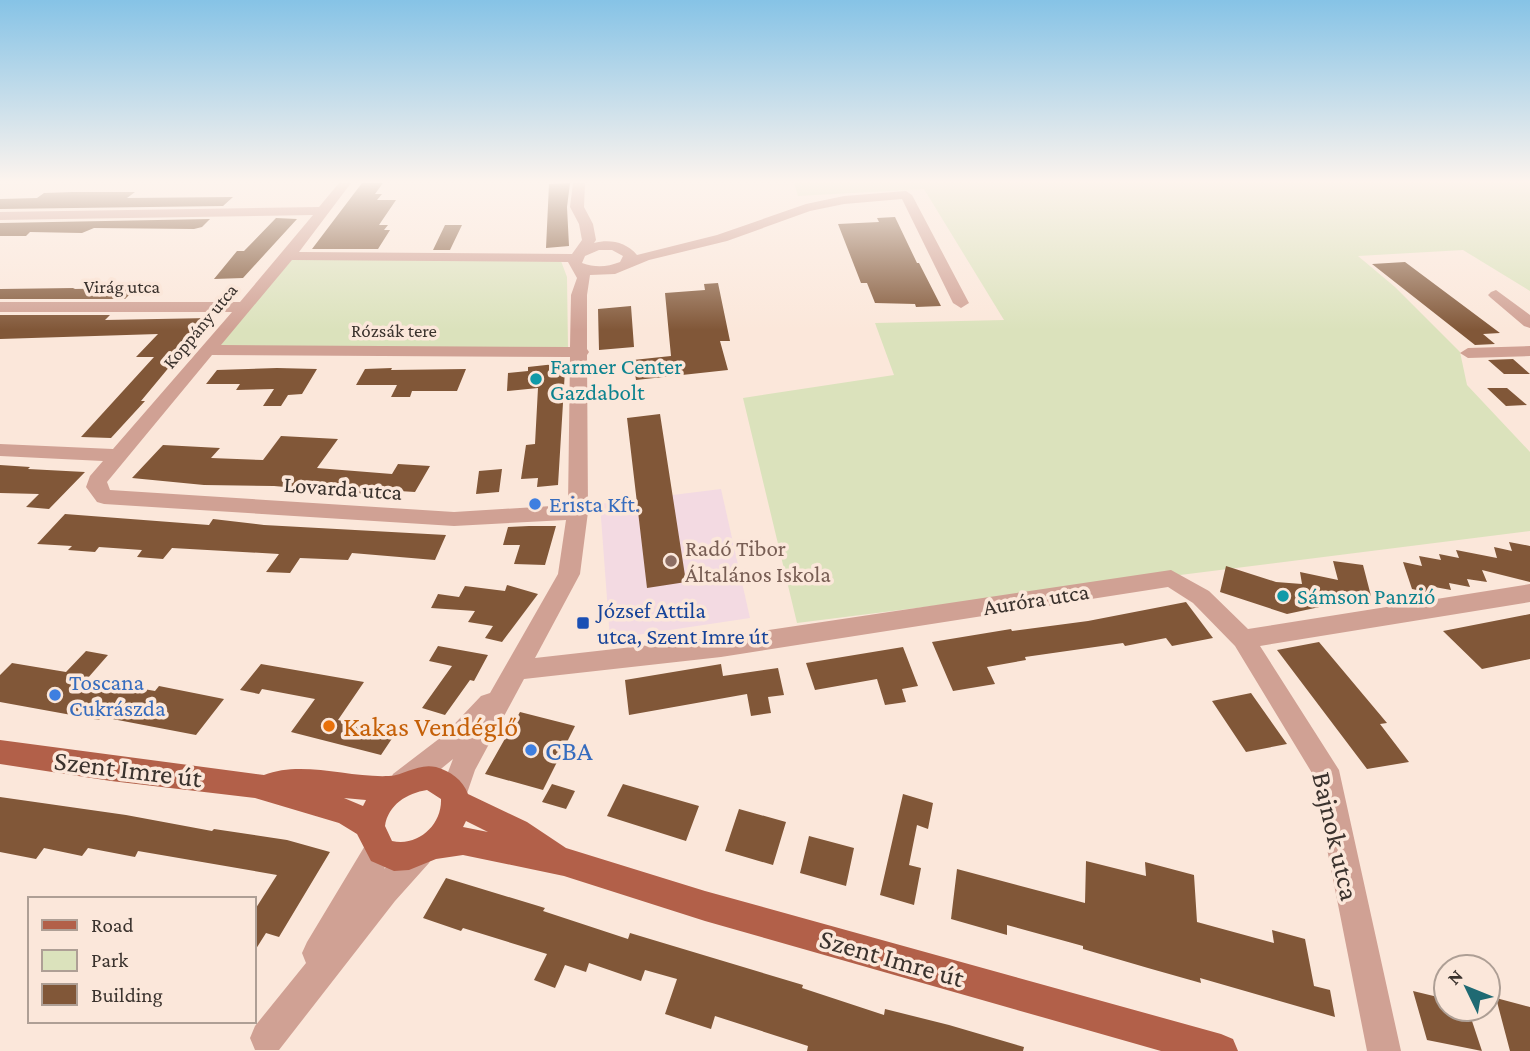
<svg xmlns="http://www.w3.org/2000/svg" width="1530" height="1051" viewBox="0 0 1530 1051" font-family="'Crimson Pro',serif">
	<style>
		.education { fill: #f3dae2 }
		.green { fill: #dbe2bc }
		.building { fill: #815738 }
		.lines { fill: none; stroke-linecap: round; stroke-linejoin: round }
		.minor { fill: #d0a194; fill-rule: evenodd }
		.major { fill: #b26049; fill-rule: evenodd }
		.culture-dot { fill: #0f9aa8; stroke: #fbe7da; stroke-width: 2.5 }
		.shop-dot { fill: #3f7fe0; stroke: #fbe7da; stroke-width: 2.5 }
		.education-dot { fill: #8d6e63; stroke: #fbe7da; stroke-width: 2.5 }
		.transit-dot { fill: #1a4fb4; stroke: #fbe7da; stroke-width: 2.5 }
		.food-dot { fill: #e8710a; stroke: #fbe7da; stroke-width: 2.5 }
		.labels { text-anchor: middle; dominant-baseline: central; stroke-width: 7; stroke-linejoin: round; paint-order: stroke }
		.far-street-label { font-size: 19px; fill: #3a322d; stroke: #fbe7da }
		.culture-label { font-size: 23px; fill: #0d838f; stroke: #fbe7da; text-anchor: start }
		.street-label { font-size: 23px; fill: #3a322d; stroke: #fbe7da }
		.shop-label { font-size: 23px; fill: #366cbe; stroke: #fbe7da; text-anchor: start }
		.education-label { font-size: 23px; fill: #785e54; stroke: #fbe7da; text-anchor: start }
		.transit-label { font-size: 23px; fill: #164399; stroke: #fbe7da; text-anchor: start }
		.near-food-label { font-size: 28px; fill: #c56008; stroke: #fbe7da; text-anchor: start }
		.near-shop-label { font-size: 28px; fill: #366cbe; stroke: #fbe7da; text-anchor: start }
		.near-street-label { font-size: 28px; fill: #3a322d; stroke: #fbe7da }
	</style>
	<rect width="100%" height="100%" fill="#fbe7da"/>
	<!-- education -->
	<path class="education" d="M721,489L750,618L610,639L600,504Z"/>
	<!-- green -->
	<path class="green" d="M794,183H1530V291L1463,250L1358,256L1395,287L1460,352L1467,385L1530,452V531L797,623L743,398L894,375L875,323L1004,320L924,189L798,196Z
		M291,258L561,261L567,277L568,348L217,347Z"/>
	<!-- building -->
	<path class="building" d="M362,183H383L375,194H382L377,200H396L379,225H388L384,230H390L378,249H312Z
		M570,183L567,207L569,246L546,248L549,184Z
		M72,192H135L127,198L233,197L223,206L0,209V199L37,198L44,193Z
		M895,217L917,263H919L941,306L916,307L915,304L875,303L867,283H861L838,224L879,222L877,218Z
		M276,218L297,219L243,278L214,279L237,251H244Z
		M210,219L202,227L194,229L94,228L82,233L30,232L26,236H0V223Z
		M445,225H462L450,250H433Z
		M1405,262L1500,333L1483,334L1495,344L1475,345L1372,264Z
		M718,283L730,341H720L728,370L636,380L633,360L671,356L665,293L705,290L704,284Z
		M75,288L73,289L136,288L125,299H0V289Z
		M631,306L634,347L599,350L598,309Z
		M0,315H110L105,320L210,318L141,401H145L111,438L81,437L154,357H136L158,334L0,339Z
		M1513,359L1530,374H1504L1488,360Z
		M555,364V371L565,370L558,485L537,487L538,478L521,479L526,445L535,444L538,388L507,391L508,373L528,371V367Z
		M277,368L317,369L302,394L288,395L281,406H263L274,389L236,390L240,384H206L217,370Z
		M392,368L391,370L466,369L457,391H412L410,397H391L397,385H356L365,369Z
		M1487,388H1507L1527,405L1506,406Z
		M660,414L686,582L647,588L627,418Z
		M281,436L338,439L317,468L392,474L398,464L430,466L415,492L368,489L365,494L274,486L204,485L132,478L163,445L220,448L211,458L263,460Z
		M0,465L30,467L28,469L85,472L49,509L26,507L39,494L0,493Z
		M502,469L499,492L476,494L479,471Z
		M65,514L209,525L213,519L264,525L446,535L435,560L352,553L348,560L300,558L290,573L266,572L279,554L172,548L163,559L137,557L142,550L99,547L95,552L68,550L72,546L37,544Z
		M529,526H556L545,565L514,564L520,545H503L508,527Z
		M1509,542L1530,546V582L1482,570L1487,582L1467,579L1470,587L1449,583L1451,590L1429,586L1431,593L1412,589L1403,562L1422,566L1419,556L1441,560L1439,554L1459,558L1456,550L1497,558L1494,547L1512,551Z
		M1333,561L1363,565L1371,596L1287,614L1220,592L1226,566L1276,582L1302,584L1300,572L1338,580Z
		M507,585L538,594L502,642L485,638L493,626L468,622L475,611L431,608L438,594L459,597L465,586L505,591Z
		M1186,602L1213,638L1172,646L1166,638L1125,646L1123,643L1025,657L1026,660L987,667L995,684L953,691L932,642L1011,629L1012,631L1088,621Z
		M1530,614V659L1482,669L1443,631Z
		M1319,642L1387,723L1380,724L1409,762L1367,769L1277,650Z
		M438,646L488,655L474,681L470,680L445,715L422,708L452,666L429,661Z
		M903,647L918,686L902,689L906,702L885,705L877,679L815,690L806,663Z
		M86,651L108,655L87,679L155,691L159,686L224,699L196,735L102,717L99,720L0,702V675L12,663L66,672Z
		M261,664L364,682L338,720L395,734L381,755L291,732L315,699L262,689L259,694L240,690Z
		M721,664L723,676L778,668L784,695L768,697L771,713L751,716L747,694L629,715L625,680Z
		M1251,693L1287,744L1246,752L1212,701Z
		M520,712L575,726L543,790L485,774Z
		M552,784L575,791L566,809L542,802Z
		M623,784L699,806L686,841L607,816Z
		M903,794L933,803L928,829L917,825L909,865L921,868L914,905L880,895Z
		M0,797L126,815L212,831L214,829L287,840L330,852L279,937L266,933L254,952V911L277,875L138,851L135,857L88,848L82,856L44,848L36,859L0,852Z
		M739,809L786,822L773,865L725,851Z
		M809,836L854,848L846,886L800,873Z
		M1086,861L1146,876L1145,862L1194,875L1197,922L1274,943L1272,930L1305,939L1314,986L1330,990L1335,1017L1200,978L1201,983L1148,968L1083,949V946L1007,925V935L951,919L957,869L1085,903Z
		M446,878L545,908L543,911L628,939L630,933L803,985L802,988L884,1015L885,1009L949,1025L1024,1047L1023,1051H807L808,1046L715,1016L711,1029L665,1014L677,979L645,970L641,981L589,963L586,972L565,965L555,988L534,980L547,954L463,928L461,931L423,918Z
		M1413,991L1446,999V1009H1468L1482,1051L1427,1040Z
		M1496,998L1530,1007V1051H1510Z"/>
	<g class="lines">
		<!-- minor -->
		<path class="minor" d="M339,183H351L299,252L572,254L582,240L579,224L570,207L573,183H585L584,207L593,224L596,240L594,243C610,239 626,242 637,255L717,235L806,204L844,196L906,191L912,195L969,303L961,308L953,303L902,199L844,204L810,211L727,241L649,260L615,274L590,275L587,295V349L589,352L587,355L588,512L580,574L535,658L721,637L1171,570L1209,591L1248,629L1530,584V602L1260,646L1339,770L1401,1051H1367L1312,773L1235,646L1193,603L1168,587L721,657L524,679L475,770L464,802L454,806L444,802L440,793L453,759L413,792L403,796L393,792L389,783L393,774L444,735L481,696L490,693L558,574L566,520L454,526L104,504L97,502L86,487L90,476L103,461L0,456V444L113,449L232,312H0V302H240L313,215L0,220V212L319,207ZM599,250H612L623,256L620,262C607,267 596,268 582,263L585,256ZM292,260L568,262L577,278L571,295L570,347L221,345ZM212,355L570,357L568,505L454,512L110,490L107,482Z
			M1496,290L1530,315V328L1524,326L1491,298L1488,295L1491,292Z
			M1530,346V356L1468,358L1460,353L1468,348Z
			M379,835L389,839L393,849L384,869L409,843L419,839L429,843L434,853L429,863L395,901L279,1050H255L250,1038L255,1026L306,963L302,953L307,942L369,839Z"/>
		<!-- major -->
		<path class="major" d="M0,740L264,775C302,760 349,778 389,776C405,775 418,763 436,767C450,771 463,780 468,794L527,822L566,848L705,891L1221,1034L1233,1039L1238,1051H1161L705,921L564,876L463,855L436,859L409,870L394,871L371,861L357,834L339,823L255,798L111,781L0,764ZM427,790L441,799C442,825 418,847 392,841L385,826C388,805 407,793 427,790ZM344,798L366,800L363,806ZM466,821L488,832L463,827Z"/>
	</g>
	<!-- sky -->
	<linearGradient id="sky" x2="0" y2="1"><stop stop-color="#86c3e6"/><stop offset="0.55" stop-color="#fdf4ee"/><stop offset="1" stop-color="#fdf4ee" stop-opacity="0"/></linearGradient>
	<rect width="1530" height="330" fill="url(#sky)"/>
	<!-- markers -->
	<g class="culture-dot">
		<circle cx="536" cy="379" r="7"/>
		<circle cx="1283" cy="596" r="7"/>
	</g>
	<g class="shop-dot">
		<circle cx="535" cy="504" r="7"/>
		<circle cx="55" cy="695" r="7"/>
		<circle cx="531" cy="750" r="7"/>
	</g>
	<circle class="education-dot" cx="671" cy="561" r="7"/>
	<rect class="transit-dot" x="576" y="616" width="14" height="14" rx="3.5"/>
	<circle class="food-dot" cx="329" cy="726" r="7"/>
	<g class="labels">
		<!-- far-street labels -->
		<g class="far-street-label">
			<text x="122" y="286">Virág utca</text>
			<text transform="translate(200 326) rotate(-50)">Koppány utca</text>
			<text x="394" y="330">Rózsák tere</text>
		</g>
		<!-- culture labels -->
		<g class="culture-label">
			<text x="550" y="366">Farmer Center<tspan x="550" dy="26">Gazdabolt</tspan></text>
			<text x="1297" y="596">Sámson Panzió</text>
		</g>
		<!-- street labels -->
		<g class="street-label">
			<text transform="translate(343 488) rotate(4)">Lovarda utca</text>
			<text transform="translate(1036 599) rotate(-9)">Auróra utca</text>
		</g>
		<!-- shop labels -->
		<g class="shop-label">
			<text x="549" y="504">Erista Kft.</text>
			<text x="69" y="682">Toscana<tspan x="69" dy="26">Cukrászda</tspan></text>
		</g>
		<!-- education labels -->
		<g class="education-label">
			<text x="685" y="548">Radó Tibor<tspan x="685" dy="26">Általános Iskola</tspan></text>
		</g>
		<!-- transit labels -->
		<g class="transit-label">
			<text x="597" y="610">József Attila<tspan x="597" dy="26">utca, Szent Imre út</tspan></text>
		</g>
		<!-- near-food labels -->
		<g class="near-food-label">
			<text x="343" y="726">Kakas Vendéglő</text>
		</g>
		<!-- near-shop labels -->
		<g class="near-shop-label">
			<text x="545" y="750">CBA</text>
		</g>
		<!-- near-street labels -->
		<g class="near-street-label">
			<text transform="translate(128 769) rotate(7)">Szent Imre út</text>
			<text transform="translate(1336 836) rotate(77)">Bajnok utca</text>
			<text transform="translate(892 958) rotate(16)">Szent Imre út</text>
		</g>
	</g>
	<!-- legend -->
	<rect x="28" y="897" width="228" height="126" fill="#fbe7da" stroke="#ae9f95" stroke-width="2"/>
	<rect x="42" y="920" width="35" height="10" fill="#b26049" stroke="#ae9f95" stroke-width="2"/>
	<text x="91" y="932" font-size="21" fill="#3a322d">Road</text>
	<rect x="42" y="950" width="35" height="21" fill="#dbe2bc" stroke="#ae9f95" stroke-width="2"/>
	<text x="91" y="967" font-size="21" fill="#3a322d">Park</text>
	<rect x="42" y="984" width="35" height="21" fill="#815738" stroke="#ae9f95" stroke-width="2"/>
	<text x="91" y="1002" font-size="21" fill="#3a322d">Building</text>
	<!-- north arrow -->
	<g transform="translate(1467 988) rotate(313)"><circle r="33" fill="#fbe7da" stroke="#ae9f95" stroke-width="2"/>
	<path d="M0-5L12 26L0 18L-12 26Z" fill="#1f6a73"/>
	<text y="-10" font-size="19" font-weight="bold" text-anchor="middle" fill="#3a322d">N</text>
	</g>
</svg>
